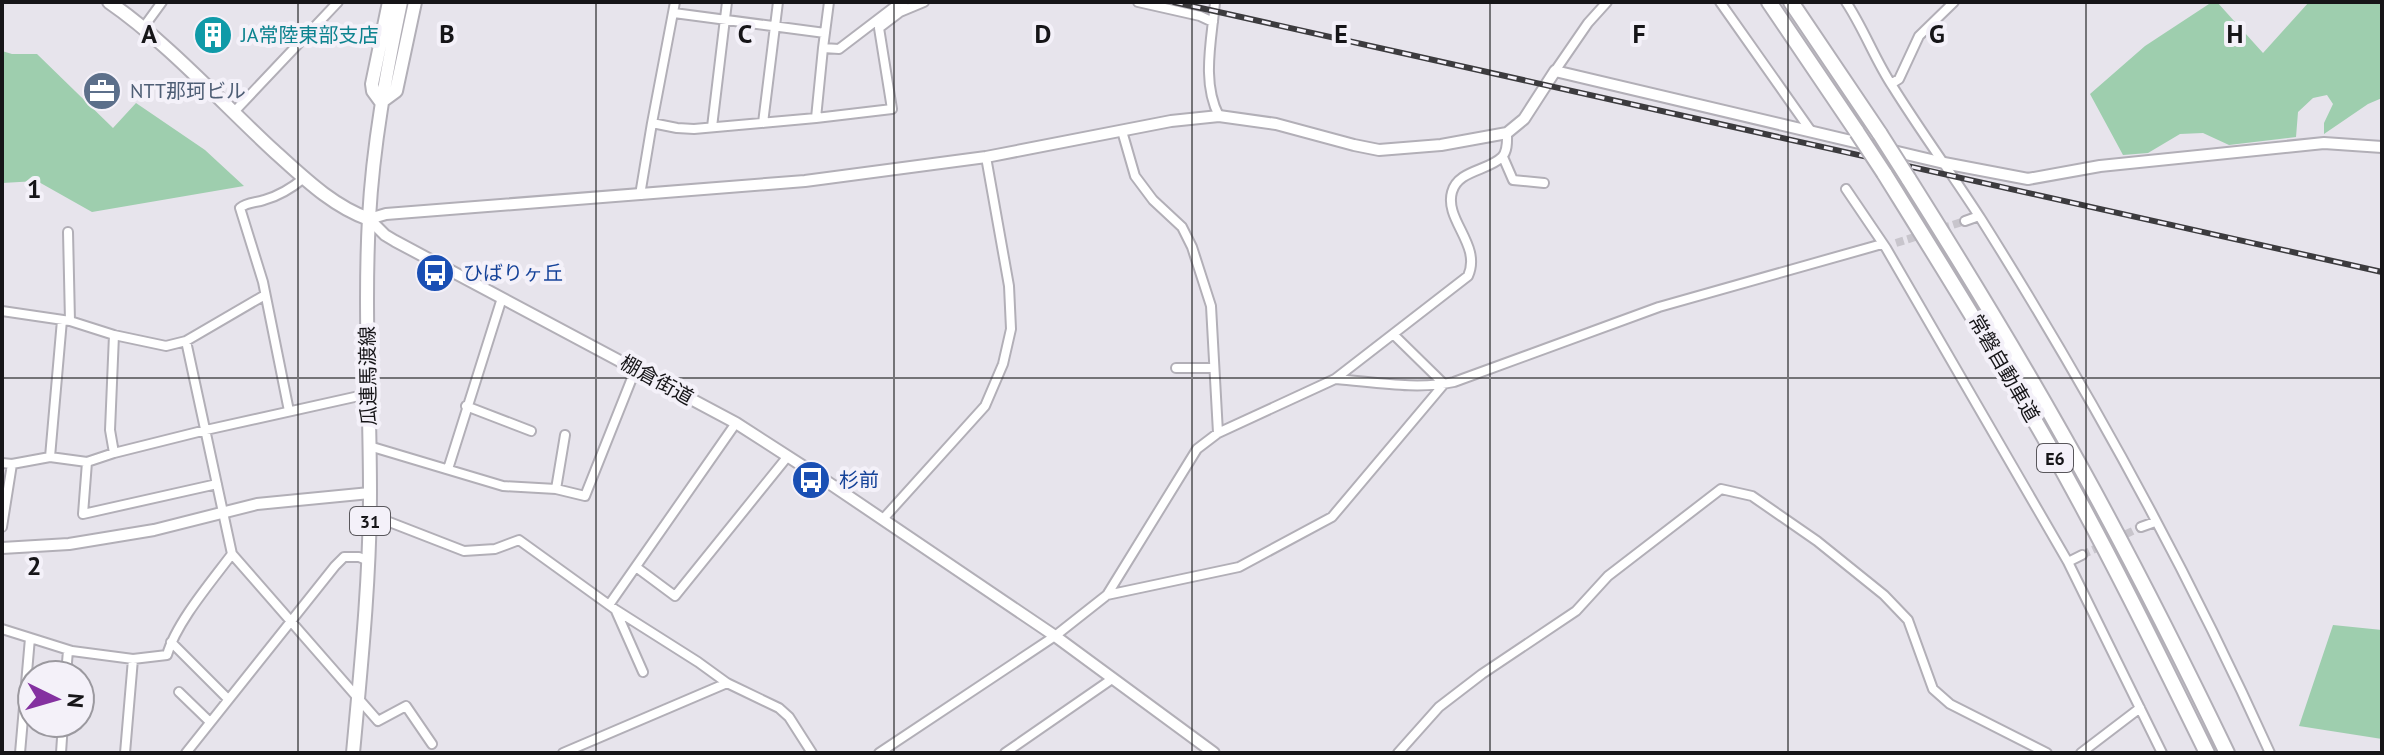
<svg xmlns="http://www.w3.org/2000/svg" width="2384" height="755" viewBox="0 0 2384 755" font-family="'PT Sans','Noto Sans JP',sans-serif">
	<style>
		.green { fill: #9eceae }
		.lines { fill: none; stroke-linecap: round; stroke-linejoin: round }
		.minor-tunnel { stroke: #c8c5cc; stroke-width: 8; stroke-dasharray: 8 4; stroke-linecap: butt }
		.minor-casing { stroke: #b2afb7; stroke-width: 12 }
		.tertiary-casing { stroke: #b2afb7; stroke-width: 14 }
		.secondary-casing { stroke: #b2afb7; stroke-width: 16 }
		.primary-casing { stroke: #b2afb7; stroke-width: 16 }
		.motorway-casing { stroke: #b2afb7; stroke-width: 18 }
		.minor { stroke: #fff; stroke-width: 8 }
		.tertiary { stroke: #fff; stroke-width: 10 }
		.secondary { stroke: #fff; stroke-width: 12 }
		.primary { stroke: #fff; stroke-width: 12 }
		.motorway { stroke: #fff; stroke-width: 14 }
		.rail-casing { stroke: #3c3b3e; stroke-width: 6 }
		.rail { stroke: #f4f1f9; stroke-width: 3; stroke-dasharray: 9; stroke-linecap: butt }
		.motorway-bridge-casing { stroke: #b2afb7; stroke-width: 18; stroke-linecap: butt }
		.motorway-bridge { stroke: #fff; stroke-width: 14 }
		.grid { fill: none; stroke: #161518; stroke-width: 2; stroke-opacity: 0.55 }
		.labels { text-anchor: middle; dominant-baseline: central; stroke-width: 8; stroke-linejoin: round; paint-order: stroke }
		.shield { fill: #f4f1f9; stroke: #59575c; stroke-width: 2 }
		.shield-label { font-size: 18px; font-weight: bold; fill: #161518 }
		.culture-label { font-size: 20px; fill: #0d838f; stroke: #f4f1f9; text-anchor: start }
		.service-label { font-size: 20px; fill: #4e5e75; stroke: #f4f1f9; text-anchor: start }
		.transit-label { font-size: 20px; fill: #164399; stroke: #f4f1f9; text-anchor: start }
		.street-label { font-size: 20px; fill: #161518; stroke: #f4f1f9 }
		.grid-label { font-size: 26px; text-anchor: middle; font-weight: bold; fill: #161518; stroke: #f4f1f9; stroke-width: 8; stroke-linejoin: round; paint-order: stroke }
	</style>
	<rect width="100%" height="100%" fill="#e7e4ec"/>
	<!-- green -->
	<path class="green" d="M2212,2H2217L2263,53L2309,2H2382V98L2368,104L2324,134V123L2333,104L2327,95L2313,98L2298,112L2296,137L2229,145L2203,133L2180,134L2148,153L2123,155L2090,94L2145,46Z
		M2,51L12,54H37L113,128L136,103L205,150L244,186L92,212L37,181L2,183Z
		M2333,625L2382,630V739L2299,726Z"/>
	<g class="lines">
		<!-- minor-tunnel -->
		<path class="minor-tunnel" d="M1896,243L1965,221
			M2082,555L2141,527"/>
		<!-- minor casing -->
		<g class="minor-casing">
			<path id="minor" d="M675,2L652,123L677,128L694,129L816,118L823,48L839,49L898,4L904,2
				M1138,2L1200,16L1213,22
				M1215,2C1212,39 1201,82 1219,116
				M1720,2L1811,131
				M1846,2C1864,29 1875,60 1893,87C1921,132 1952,174 1981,219C2088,389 2187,569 2270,753
				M674,13L825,33
				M143,28L162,2
				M823,48L829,2
				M1555,71L1588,23L1607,2
				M1891,84L1899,79L1919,36L1954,2
				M233,113L338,2
				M816,118L892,109L879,28L900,12L924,2
				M763,123L778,2
				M712,127L727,2
				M1122,131L1135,176L1153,200L1182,227L1192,247L1211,306L1218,433
				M1503,157L1513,180L1544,183
				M1846,189L1886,248L2068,562L2162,753
				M640,195L652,123
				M1965,221L1979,216
				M68,232L70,321
				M2,311L70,321L114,335L166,346L186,341L265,295
				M62,320L50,457L87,462L114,453L206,430L368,394
				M114,335L110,430L114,453
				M1176,368H1214
				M1336,379C1374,382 1417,390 1454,382L1659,307L1882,244
				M466,406L531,431
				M289,411L263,282L240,208C247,202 255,203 264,200C279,196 293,187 304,178
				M369,446L503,486L556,489L585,496L636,368
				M87,462L83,514L217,484
				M2,463L12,464L2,527
				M12,464L50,457
				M448,469L502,298
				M556,489L565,435
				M370,516L379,518L464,551L495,549L519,540L616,610L698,662L727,683L779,708L789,717L812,753
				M883,519L985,406L1003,364L1011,329L1009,286L986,157
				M2141,527L2155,522
				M232,554L378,721L406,706L432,744
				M2068,562L2082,555
				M636,567L675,596L788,456
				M1107,595L1239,567L1332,517L1444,384L1393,334
				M609,605L736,423
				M616,611L643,672
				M2,629L72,651L133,659L167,655C176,623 211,582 232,554L186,341
				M171,642L228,699
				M66,675L68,650
				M179,692L210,722
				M20,753L30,638
				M61,753L63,723
				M125,753L133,659
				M186,753L335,566L344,557H359L369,561
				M563,753L727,683
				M879,753L1055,636L1107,595L1197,449L1218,433L1335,379L1468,276C1482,245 1444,220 1452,192C1458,170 1488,171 1502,157C1508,151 1507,140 1507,133
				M1005,753L1112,679
				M1398,753L1439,707L1482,674L1576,611L1608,576L1721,489L1752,496L1817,541L1884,595L1908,620L1933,689L1950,704L2047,753
				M2081,753L2140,708"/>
		</g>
		<!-- tertiary casing -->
		<g class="tertiary-casing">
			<path id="tertiary" d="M2,548L69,544L154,530L257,504L370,493
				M1214,753L1055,636L826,481L736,423L395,241L385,235L369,219L386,214L805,181L986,157L1171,121L1219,116L1276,124L1354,145L1379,150L1441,145L1507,133L1524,119L1555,71L1944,163L2028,179L2100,166L2324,143L2382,147"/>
		</g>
		<!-- secondary casing -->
		<g class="secondary-casing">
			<path id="secondary" d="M109,2C167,42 222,103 274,151C303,177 332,206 369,219"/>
		</g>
		<!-- primary casing -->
		<g class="primary-casing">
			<path id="primary" d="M389,2L372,84L373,91L381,102L396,91L415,2
				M353,753C361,666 370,579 370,492C370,401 364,310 369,218C373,145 386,74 401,2"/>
		</g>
		<!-- motorway casing -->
		<g class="motorway-casing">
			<path id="motorway" d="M1769,2L1857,132
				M1791,2L1880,134
				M1884,173C1940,263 1996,352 2048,444C2105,545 2156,649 2207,753
				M1908,178C1961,262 2013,347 2062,434C2121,538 2175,645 2227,753"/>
		</g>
		<!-- minor -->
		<use href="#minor" class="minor"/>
		<!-- tertiary -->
		<use href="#tertiary" class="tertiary"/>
		<!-- secondary -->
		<use href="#secondary" class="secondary"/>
		<!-- primary -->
		<use href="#primary" class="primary"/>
		<!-- motorway -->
		<use href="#motorway" class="motorway"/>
		<!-- rail casing -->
		<g class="rail-casing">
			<path id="rail" d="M1174,2L2382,272"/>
		</g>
		<!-- rail -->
		<use href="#rail" class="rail"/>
		<!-- motorway-bridge casing -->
		<g class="motorway-bridge-casing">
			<path id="motorway-bridge" d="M1857,132L1884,173
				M1880,134L1908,178"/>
		</g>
		<!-- motorway-bridge -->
		<use href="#motorway-bridge" class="motorway-bridge"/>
	</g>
	<!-- grid -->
	<path class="grid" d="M298,2V753M596,2V753M894,2V753M1192,2V753M1490,2V753M1788,2V753M2086,2V753M2,378H2382"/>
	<!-- icons -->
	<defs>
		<g id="building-disc" transform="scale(2)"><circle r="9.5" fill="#0f9aa8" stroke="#f4f1f9"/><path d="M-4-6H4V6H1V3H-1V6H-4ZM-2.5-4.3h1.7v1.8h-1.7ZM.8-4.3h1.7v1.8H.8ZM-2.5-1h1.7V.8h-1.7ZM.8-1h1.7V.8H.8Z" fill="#fff"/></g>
		<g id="office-disc" transform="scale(2)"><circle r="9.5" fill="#5c6f8a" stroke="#f4f1f9"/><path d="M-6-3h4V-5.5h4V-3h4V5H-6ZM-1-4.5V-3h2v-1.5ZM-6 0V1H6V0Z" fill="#fff"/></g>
		<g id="bus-disc" transform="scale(2)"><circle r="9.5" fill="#1a4fb4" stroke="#f4f1f9"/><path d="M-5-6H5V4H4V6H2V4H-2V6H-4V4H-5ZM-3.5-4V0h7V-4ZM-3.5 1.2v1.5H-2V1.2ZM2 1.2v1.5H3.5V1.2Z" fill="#fff"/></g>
	</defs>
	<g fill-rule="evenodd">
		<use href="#building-disc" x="213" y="35"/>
		<use href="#office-disc" x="102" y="91"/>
		<use href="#bus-disc" x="435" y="273"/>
		<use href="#bus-disc" x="811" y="480"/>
	</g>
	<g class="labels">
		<!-- shield labels -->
		<g class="shield">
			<rect x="2037" y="444" width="36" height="28" rx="6"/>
			<rect x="350" y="507" width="40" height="28" rx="6"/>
		</g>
		<g class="shield-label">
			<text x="2055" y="458">E6</text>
			<text x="370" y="521">31</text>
		</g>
		<!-- culture labels -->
		<g class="culture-label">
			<text x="241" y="35">JA常陸東部支店</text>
		</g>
		<!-- service labels -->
		<g class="service-label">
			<text x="130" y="91">NTT那珂ビル</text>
		</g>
		<!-- transit labels -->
		<g class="transit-label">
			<text x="463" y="273">ひばりヶ丘</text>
			<text x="839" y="480">杉前</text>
		</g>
		<!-- street labels -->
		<g class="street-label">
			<text transform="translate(2004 368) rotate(60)">常磐自動車道</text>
			<text transform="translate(368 376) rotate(-91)">瓜連馬渡線</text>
			<text transform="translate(657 380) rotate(29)">棚倉街道</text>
		</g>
	</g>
	<g class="grid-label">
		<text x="149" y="43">A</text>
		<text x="447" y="43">B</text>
		<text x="745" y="43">C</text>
		<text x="1043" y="43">D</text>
		<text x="1341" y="43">E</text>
		<text x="1639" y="43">F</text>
		<text x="1937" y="43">G</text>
		<text x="2235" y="43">H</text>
		<text x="34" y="198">1</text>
		<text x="34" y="575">2</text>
	</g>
	<!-- border -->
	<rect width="2384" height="755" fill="none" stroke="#161518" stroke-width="8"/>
	<!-- north arrow -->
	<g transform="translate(56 699) rotate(95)"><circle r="38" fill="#f4f1f9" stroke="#9b999f" stroke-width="2"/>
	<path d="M0-6L14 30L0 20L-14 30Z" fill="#8431a0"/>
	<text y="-12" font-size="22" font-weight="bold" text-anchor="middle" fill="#161518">N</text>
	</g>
</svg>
